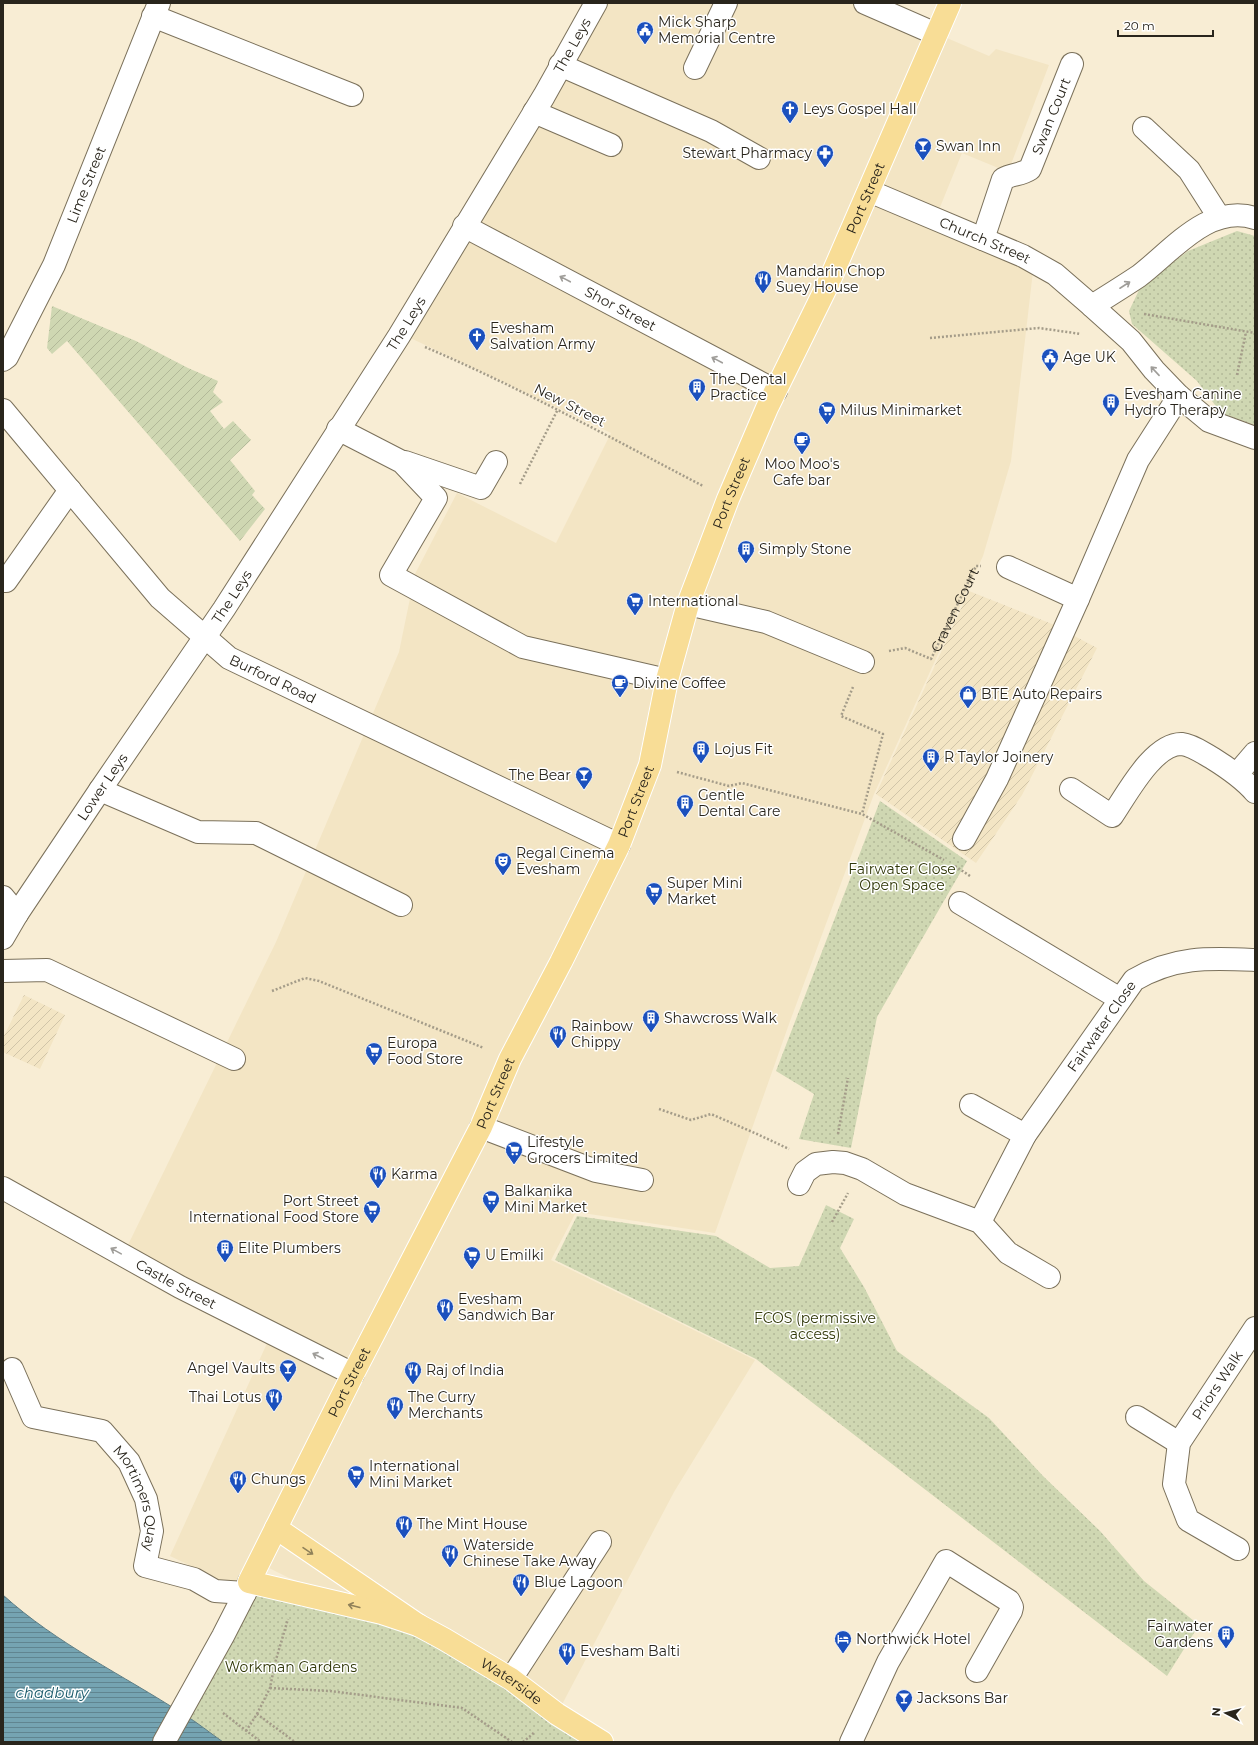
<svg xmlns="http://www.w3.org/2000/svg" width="1258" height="1745" viewBox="0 0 1258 1745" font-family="Montserrat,sans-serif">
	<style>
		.built { fill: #f3e5c4 }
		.industrial { fill: url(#industrial-furrows) }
		.park { fill: url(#park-dots) }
		.garden { fill: url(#garden-furrows) }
		.water { fill: url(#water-rules); stroke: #5e7e85 }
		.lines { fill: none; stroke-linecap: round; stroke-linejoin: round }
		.minor-casing { stroke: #7b715b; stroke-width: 24 }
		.major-casing { stroke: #fff; stroke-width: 24 }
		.path { stroke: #a49c89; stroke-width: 2.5; stroke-dasharray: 2 2; stroke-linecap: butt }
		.minor { stroke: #fff; stroke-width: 22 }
		.major { stroke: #f8dd96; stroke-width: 22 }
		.oneway { stroke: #9f9d99 }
		.oneway2 { stroke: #908159 }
		.labels { text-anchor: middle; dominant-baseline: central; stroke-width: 3; stroke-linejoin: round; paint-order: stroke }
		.poi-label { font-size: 14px; fill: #29251c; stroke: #fff; text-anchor: start }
		.street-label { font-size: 14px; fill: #29251c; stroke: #fff }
		.park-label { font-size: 14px; fill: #303707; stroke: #fff }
		.water-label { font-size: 15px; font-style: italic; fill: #1b5b6b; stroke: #fff }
	</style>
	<defs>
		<pattern id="industrial-furrows" width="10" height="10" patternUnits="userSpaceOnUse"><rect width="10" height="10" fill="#f3e5c4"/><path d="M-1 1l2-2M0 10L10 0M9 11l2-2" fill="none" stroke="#d0c4a8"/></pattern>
		<pattern id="park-dots" width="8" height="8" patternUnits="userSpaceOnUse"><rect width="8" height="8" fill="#cfd7b2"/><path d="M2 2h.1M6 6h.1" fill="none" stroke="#b2b898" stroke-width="1.8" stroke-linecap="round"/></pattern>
		<pattern id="garden-furrows" width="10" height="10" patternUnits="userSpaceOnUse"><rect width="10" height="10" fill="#cfd7b2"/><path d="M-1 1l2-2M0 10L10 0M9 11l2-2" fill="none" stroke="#b2b898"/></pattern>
		<pattern id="water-rules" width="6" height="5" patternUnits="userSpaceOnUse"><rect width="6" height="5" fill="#75a4b2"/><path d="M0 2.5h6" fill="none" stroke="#608590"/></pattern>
	</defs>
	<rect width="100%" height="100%" fill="#f8edd4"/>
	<!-- built -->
	<path class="built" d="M596,3H865L989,56L996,49L1049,65L1008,172L962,153L934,222L1033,271L1011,461L983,556L874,794L789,1024L715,1233L576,1212L551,1260L755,1360L674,1492L557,1714L382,1613L287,1577L265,1566L233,1586L170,1556L274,1328L126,1249L276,942L399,652L415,574L457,493L556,543L611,433L402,334Z"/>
	<!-- industrial -->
	<path class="industrial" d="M969,591L1052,624L1097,648L1022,795L976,863L876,794Z
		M24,995L65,1015L40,1069L3,1052V1038Z"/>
	<!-- park -->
	<path class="park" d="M1237,231L1255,236V425L1221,413L1197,381L1132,324L1129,311L1140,288L1188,251Z
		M880,801L967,861L877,1017L851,1148L799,1139L814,1094L776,1071Z
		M826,1205L854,1219L840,1248L864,1287L897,1351L989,1418L1043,1476L1100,1531L1144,1581L1199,1625L1167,1676L756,1359L555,1260L577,1216L716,1236L770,1268L799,1266Z
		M245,1593L382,1613L602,1742H223L184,1714Z"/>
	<!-- garden -->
	<path class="garden" d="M52,306L136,341L188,368L218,381L213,392L223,402L210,411L224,429L233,421L251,440L230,460L255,491L252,495L265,509L240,541L67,341L52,354L47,348Z"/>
	<!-- water -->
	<path class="water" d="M3,1595C57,1644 123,1675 183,1714C197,1722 210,1733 223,1742H3Z"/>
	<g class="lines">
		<!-- minor casing -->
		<g class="minor-casing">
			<g id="minor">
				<path d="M865,3L936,34"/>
				<path d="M153,16L352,95"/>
				<path d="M560,65L711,131L759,158"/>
				<path d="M695,68L726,3"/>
				<path d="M534,112L611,145"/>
				<path d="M1144,128L1189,170L1219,217"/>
				<path id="s2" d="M869,191L1023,256L1055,274L1092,306"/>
				<path d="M1255,218C1209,203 1172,251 1139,276C1124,286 1108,296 1092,306L1131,341L1154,370L1179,396L1209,421L1255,438"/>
				<path id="s3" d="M464,226L776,391"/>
				<path id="s4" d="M983,239L1003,179C1012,174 1021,175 1030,169L1072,64"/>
				<path id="s5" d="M3,360L7,357L54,265L159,3"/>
				<path id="s6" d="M3,410L160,598L229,658L619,845"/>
				<path d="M338,429L402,462L436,498L391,575L523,647L667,680"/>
				<path d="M405,462L481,488L496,462"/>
				<path d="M1008,567L1078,599L1138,460L1179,396"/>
				<path d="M3,581H6L70,490"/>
				<path d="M688,604L766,622L863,662"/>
				<path d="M1237,774L1255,753"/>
				<path d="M1071,789L1112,816C1126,796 1153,743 1182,744C1192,745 1203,753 1212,758C1228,768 1243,778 1255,792"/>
				<path d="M100,790L198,832L256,833L401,905"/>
				<path d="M964,839L997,779L1078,599"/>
				<path d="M3,897L17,914"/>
				<path d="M960,903L1120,999"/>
				<path id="s7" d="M3,938L17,914L100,790L224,609L399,336L544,96L596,3"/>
				<path d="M3,971L47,970L234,1059"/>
				<path d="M971,1105L1025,1135"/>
				<path d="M481,1127L596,1171L642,1180"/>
				<path d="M799,1184L805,1172L816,1164L833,1162L845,1163L862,1169L905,1194L980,1222L1008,1253L1049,1277"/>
				<path id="s8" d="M3,1188L180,1287L353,1374"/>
				<path id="s9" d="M980,1222L1025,1135L1134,980C1175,956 1209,958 1255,960"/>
				<path id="s10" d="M12,1369L33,1417L102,1431L129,1462L146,1499L152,1531L145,1566L194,1579L215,1591L245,1593"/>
				<path d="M1137,1417L1179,1443"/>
				<path id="s11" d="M1238,1549L1188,1520L1174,1484L1179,1443L1255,1328"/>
				<path d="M511,1679L600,1542"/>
				<path d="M164,1742L223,1636L245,1593L249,1582"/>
				<path d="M851,1742L888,1662L946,1561L1009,1601L1012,1607L1011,1611L977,1671"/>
			</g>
		</g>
		<!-- major casing -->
		<g class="major-casing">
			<g id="major">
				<path id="s12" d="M276,1528L418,1625L444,1639L511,1679L557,1714L602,1742"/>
				<path id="s13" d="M418,1625L382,1613L249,1582L353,1374L481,1127L510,1059L561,962L619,845L650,765L667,680L688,604L728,499L767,408L828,284L950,3"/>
			</g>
		</g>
		<!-- path -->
		<g class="path">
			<path d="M1144,314L1255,333"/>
			<path d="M930,338L1039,328L1081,334"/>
			<path d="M425,347C521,388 611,438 703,486"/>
			<path d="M1237,375L1246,332"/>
			<path d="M520,484L558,409"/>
			<path id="s1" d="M889,651L905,648L931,659L976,566H981"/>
			<path d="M853,687L841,716L883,734L862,814"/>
			<path d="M677,772L729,786L742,783L862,814L944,860"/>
			<path d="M955,866L970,876"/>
			<path d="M272,991L305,978L319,981L484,1048"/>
			<path d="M659,1109L691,1120L711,1114L757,1134L789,1149"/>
			<path d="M838,1134L848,1078"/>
			<path d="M832,1222L848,1193"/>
			<path d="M270,1688L330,1691L462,1708L512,1742"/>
			<path d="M223,1713L261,1742"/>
			<path d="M257,1714L270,1688L275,1663L288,1619"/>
			<path d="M246,1731L257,1714L295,1742"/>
			<path d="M523,1742L535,1732"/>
		</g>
		<!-- minor -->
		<use href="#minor" class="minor"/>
		<!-- major -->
		<use href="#major" class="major"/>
	</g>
	<!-- one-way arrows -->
	<defs><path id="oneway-shaft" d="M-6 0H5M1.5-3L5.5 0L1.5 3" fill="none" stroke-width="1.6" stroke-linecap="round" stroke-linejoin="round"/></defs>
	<g class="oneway">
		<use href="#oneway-shaft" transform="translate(565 279) rotate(-152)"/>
		<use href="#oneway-shaft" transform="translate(1125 285) rotate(-33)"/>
		<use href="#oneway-shaft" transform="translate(717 360) rotate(-152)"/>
		<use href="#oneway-shaft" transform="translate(1155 371) rotate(-133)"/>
		<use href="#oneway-shaft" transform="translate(116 1251) rotate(-151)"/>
		<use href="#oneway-shaft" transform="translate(318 1356) rotate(-153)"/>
	</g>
	<g class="oneway2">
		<use href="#oneway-shaft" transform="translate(308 1551) rotate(34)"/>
		<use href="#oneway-shaft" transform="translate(354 1606) rotate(-166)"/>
	</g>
	<!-- icons -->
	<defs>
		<g id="civic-pin" transform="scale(0.9)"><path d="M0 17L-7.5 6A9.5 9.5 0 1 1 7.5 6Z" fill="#1b50bd" stroke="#fff"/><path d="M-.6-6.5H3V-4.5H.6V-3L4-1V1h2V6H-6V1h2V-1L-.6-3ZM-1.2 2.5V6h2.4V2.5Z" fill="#fff"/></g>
		<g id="church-pin" transform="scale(0.9)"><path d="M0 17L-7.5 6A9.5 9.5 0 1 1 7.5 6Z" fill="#1b50bd" stroke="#fff"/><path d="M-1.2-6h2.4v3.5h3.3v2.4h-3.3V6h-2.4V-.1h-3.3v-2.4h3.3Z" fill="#fff"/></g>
		<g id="bar-pin" transform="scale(0.9)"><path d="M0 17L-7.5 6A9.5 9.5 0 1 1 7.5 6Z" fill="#1b50bd" stroke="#fff"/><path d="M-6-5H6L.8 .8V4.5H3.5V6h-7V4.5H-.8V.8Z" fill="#fff"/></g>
		<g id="pharmacy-pin" transform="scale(0.9)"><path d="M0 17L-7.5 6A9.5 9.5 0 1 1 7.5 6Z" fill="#1b50bd" stroke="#fff"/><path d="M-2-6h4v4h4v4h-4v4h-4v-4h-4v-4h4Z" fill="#fff"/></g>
		<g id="restaurant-pin" transform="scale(0.9)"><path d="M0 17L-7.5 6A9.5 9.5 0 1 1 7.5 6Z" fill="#1b50bd" stroke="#fff"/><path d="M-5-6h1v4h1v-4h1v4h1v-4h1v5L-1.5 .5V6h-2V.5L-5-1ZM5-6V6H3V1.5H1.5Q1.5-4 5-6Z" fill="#fff"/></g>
		<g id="building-pin" transform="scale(0.9)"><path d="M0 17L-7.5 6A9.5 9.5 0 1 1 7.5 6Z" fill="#1b50bd" stroke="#fff"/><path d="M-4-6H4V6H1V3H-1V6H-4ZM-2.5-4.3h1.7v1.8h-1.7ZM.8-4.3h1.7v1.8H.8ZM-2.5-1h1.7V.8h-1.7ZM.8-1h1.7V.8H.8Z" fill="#fff"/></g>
		<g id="supermarket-pin" transform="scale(0.9)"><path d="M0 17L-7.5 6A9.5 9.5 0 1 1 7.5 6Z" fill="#1b50bd" stroke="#fff"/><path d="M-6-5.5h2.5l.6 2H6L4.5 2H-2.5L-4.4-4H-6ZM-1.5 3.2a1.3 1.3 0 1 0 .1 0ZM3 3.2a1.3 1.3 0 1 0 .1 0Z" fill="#fff"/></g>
		<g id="cafe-pin" transform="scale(0.9)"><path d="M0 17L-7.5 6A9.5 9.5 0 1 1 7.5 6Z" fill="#1b50bd" stroke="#fff"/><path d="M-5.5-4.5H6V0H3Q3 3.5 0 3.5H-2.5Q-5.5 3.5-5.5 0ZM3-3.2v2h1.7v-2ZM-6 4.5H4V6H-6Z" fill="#fff"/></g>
		<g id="shop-pin" transform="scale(0.9)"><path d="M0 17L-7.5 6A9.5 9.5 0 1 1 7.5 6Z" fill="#1b50bd" stroke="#fff"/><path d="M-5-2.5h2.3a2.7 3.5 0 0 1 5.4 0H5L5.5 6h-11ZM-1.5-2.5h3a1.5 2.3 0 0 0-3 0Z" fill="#fff"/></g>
		<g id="theatre-pin" transform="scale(0.9)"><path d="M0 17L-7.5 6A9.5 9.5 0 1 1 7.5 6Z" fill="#1b50bd" stroke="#fff"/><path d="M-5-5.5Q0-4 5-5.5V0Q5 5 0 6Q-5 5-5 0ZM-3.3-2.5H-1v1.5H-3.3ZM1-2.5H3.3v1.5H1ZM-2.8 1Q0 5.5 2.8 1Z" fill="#fff"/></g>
		<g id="hotel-pin" transform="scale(0.9)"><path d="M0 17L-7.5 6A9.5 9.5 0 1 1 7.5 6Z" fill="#1b50bd" stroke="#fff"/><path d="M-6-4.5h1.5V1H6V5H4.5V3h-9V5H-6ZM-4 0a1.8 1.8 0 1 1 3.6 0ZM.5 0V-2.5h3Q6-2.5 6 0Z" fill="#fff"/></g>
	</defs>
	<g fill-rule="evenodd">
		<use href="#civic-pin" x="645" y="30"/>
		<use href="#church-pin" x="790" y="109"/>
		<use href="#bar-pin" x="923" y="146"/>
		<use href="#pharmacy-pin" x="825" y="153"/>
		<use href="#restaurant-pin" x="763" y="279"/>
		<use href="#church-pin" x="477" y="336"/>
		<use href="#civic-pin" x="1050" y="357"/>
		<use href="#building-pin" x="697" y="387"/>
		<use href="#building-pin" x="1111" y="402"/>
		<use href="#supermarket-pin" x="827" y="410"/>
		<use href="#cafe-pin" x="802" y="440"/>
		<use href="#building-pin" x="746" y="549"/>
		<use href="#supermarket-pin" x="635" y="601"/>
		<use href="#cafe-pin" x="620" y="683"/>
		<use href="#shop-pin" x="968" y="694"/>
		<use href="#building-pin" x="701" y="749"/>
		<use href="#building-pin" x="931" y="757"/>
		<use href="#bar-pin" x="584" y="775"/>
		<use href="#building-pin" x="685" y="803"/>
		<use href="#theatre-pin" x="503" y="861"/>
		<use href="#supermarket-pin" x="654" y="891"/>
		<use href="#building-pin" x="651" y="1018"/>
		<use href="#restaurant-pin" x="558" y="1034"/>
		<use href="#supermarket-pin" x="374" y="1051"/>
		<use href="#supermarket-pin" x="514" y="1150"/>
		<use href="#restaurant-pin" x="378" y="1174"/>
		<use href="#supermarket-pin" x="491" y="1199"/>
		<use href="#supermarket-pin" x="372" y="1209"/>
		<use href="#building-pin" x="225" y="1248"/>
		<use href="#supermarket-pin" x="472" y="1255"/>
		<use href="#restaurant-pin" x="445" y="1307"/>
		<use href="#bar-pin" x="288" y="1368"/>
		<use href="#restaurant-pin" x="413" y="1370"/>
		<use href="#restaurant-pin" x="274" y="1397"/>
		<use href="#restaurant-pin" x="395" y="1405"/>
		<use href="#supermarket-pin" x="356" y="1474"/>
		<use href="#restaurant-pin" x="238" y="1479"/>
		<use href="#restaurant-pin" x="404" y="1524"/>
		<use href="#restaurant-pin" x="450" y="1553"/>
		<use href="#restaurant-pin" x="521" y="1582"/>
		<use href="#building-pin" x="1226" y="1634"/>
		<use href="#hotel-pin" x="843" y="1639"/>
		<use href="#restaurant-pin" x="567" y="1651"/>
		<use href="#bar-pin" x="904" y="1698"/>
	</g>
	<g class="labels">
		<!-- poi labels -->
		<g class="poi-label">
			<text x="658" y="22">Mick Sharp<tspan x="658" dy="16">Memorial Centre</tspan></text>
			<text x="803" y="109">Leys Gospel Hall</text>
			<text x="936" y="146">Swan Inn</text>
			<text x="812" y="153" text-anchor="end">Stewart Pharmacy</text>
			<text x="776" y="271">Mandarin Chop<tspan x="776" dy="16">Suey House</tspan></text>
			<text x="490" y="328">Evesham<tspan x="490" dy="16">Salvation Army</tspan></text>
			<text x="1063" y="357">Age UK</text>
			<text x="710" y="379">The Dental<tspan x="710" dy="16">Practice</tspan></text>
			<text x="1124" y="394">Evesham Canine<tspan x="1124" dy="16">Hydro Therapy</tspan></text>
			<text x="840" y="410">Milus Minimarket</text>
			<text x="802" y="464" text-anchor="middle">Moo Moo's<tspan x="802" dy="16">Cafe bar</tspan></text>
			<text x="759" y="549">Simply Stone</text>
			<text x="648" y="601">International</text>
			<text x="633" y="683">Divine Coffee</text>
			<text x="981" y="694">BTE Auto Repairs</text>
			<text x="714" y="749">Lojus Fit</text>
			<text x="944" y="757">R Taylor Joinery</text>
			<text x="571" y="775" text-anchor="end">The Bear</text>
			<text x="698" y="795">Gentle<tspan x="698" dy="16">Dental Care</tspan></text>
			<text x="516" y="853">Regal Cinema<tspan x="516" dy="16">Evesham</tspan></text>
			<text x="667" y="883">Super Mini<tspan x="667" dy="16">Market</tspan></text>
			<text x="664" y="1018">Shawcross Walk</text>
			<text x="571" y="1026">Rainbow<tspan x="571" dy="16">Chippy</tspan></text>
			<text x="387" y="1043">Europa<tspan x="387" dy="16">Food Store</tspan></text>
			<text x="527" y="1142">Lifestyle<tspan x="527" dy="16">Grocers Limited</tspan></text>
			<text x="391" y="1174">Karma</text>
			<text x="504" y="1191">Balkanika<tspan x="504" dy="16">Mini Market</tspan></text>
			<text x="359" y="1201" text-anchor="end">Port Street<tspan x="359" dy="16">International Food Store</tspan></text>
			<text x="238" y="1248">Elite Plumbers</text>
			<text x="485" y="1255">U Emilki</text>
			<text x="458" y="1299">Evesham<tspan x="458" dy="16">Sandwich Bar</tspan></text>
			<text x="275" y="1368" text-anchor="end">Angel Vaults</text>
			<text x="426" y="1370">Raj of India</text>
			<text x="261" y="1397" text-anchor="end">Thai Lotus</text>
			<text x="408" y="1397">The Curry<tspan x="408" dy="16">Merchants</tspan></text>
			<text x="369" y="1466">International<tspan x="369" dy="16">Mini Market</tspan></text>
			<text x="251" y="1479">Chungs</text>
			<text x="417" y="1524">The Mint House</text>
			<text x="463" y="1545">Waterside<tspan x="463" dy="16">Chinese Take Away</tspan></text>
			<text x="534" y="1582">Blue Lagoon</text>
			<text x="1213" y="1626" text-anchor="end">Fairwater<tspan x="1213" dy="16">Gardens</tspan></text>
			<text x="856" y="1639">Northwick Hotel</text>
			<text x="580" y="1651">Evesham Balti</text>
			<text x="917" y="1698">Jacksons Bar</text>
		</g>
		<!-- street labels -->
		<g class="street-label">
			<text stroke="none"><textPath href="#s7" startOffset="1059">The Leys</textPath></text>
			<text stroke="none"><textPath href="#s4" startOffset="149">Swan Court</textPath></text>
			<text stroke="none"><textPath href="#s5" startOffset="195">Lime Street</textPath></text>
			<text stroke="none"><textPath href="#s13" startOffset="1694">Port Street</textPath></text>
			<text stroke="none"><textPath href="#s2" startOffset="126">Church Street</textPath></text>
			<text stroke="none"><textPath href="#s3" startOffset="177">Shor Street</textPath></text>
			<text stroke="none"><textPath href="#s7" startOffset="735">The Leys</textPath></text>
			<text transform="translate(570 405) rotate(27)">New Street</text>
			<text stroke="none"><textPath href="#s13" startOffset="1370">Port Street</textPath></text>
			<text stroke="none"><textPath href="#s7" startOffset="411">The Leys</textPath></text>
			<text stroke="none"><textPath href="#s1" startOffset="99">Craven Court</textPath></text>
			<text stroke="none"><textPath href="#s6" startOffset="385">Burford Road</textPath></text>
			<text stroke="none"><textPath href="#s7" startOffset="181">Lower Leys</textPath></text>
			<text stroke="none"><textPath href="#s13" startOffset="1046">Port Street</textPath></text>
			<text stroke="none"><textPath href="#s9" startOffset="231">Fairwater Close</textPath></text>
			<text stroke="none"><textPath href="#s13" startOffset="722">Port Street</textPath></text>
			<text stroke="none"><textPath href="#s8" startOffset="198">Castle Street</textPath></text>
			<text stroke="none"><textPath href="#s13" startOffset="398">Port Street</textPath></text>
			<text stroke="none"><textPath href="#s11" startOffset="207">Priors Walk</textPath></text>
			<text stroke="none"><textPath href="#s10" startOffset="201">Mortimers Quay</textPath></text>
			<text stroke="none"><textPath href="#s12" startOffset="281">Waterside</textPath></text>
		</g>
		<!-- park labels -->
		<g class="park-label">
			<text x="902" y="869">Fairwater Close<tspan x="902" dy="16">Open Space</tspan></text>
			<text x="815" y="1318">FCOS (permissive<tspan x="815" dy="16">access)</tspan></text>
			<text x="291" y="1667">Workman Gardens</text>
		</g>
		<!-- water labels -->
		<g class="water-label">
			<text x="52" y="1692">chadbury</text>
		</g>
	</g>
	<!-- border -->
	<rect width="1258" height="1745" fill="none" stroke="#29251c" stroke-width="8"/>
	<!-- north arrow -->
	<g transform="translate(1226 1713) rotate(277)" stroke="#ffffff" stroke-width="3" paint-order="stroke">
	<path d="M0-3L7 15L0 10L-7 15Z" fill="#29251c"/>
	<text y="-6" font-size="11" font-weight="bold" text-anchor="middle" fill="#29251c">N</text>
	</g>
	<!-- scale -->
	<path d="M1118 30v6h95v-6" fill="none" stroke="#29251c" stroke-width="2"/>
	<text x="1124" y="30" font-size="12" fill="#29251c" stroke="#ffffff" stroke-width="3" paint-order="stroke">20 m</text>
</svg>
